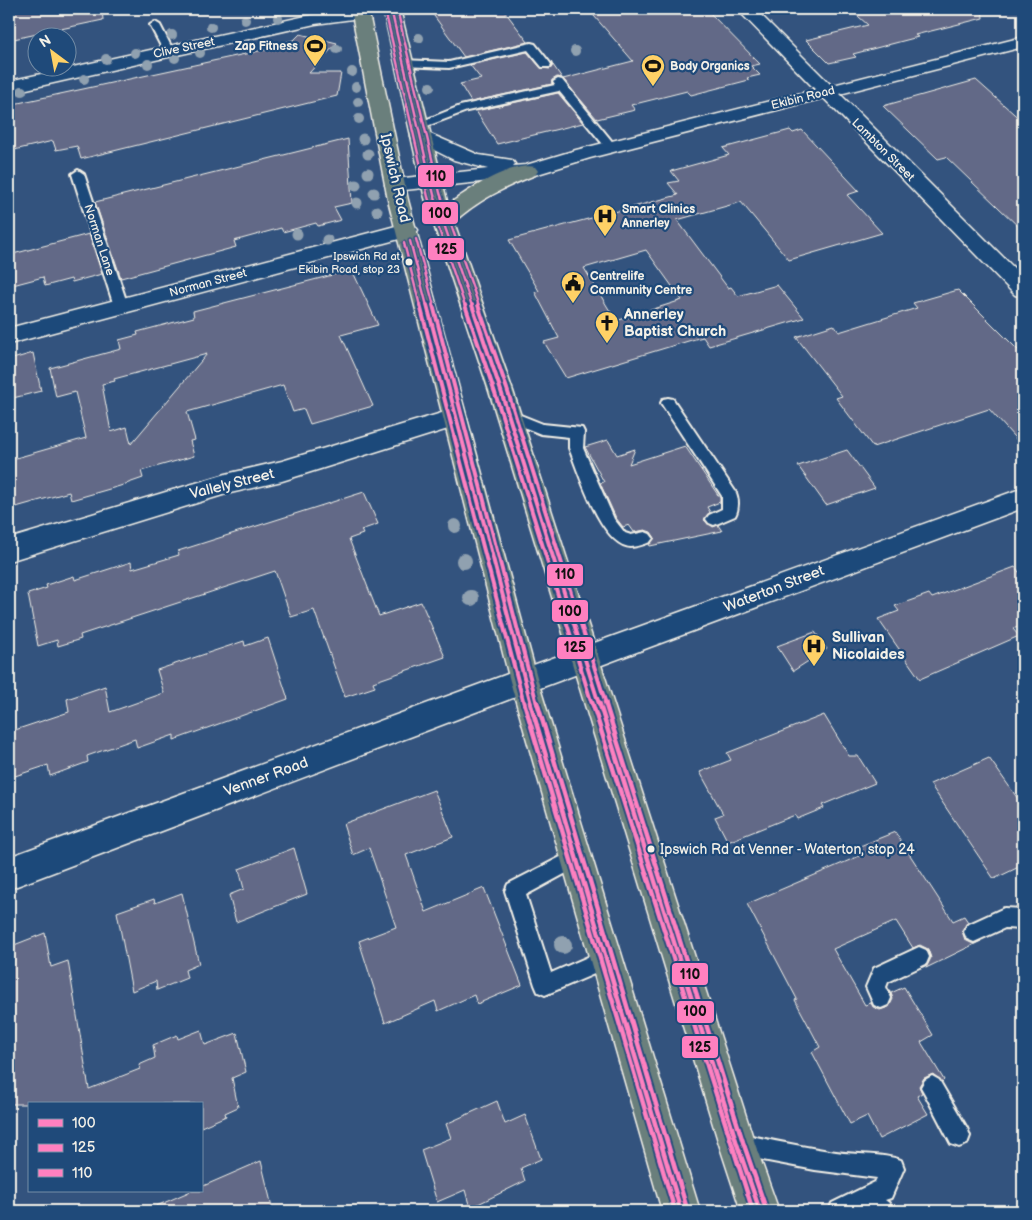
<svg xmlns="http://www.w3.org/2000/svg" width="1032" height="1220" viewBox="0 0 1032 1220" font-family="'Balsamiq Sans',sans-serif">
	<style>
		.building { fill: #626987; stroke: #f4f1e8; fill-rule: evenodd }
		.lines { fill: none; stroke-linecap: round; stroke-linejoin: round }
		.service-casing { stroke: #f4f1e8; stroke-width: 4 }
		.minor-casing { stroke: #f4f1e8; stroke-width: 3 }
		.tertiary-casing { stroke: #f4f1e8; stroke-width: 3 }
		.secondary-casing { stroke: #f4f1e8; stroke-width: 3 }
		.trunk-casing { stroke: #f4f1e8; stroke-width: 3 }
		.service { fill: #1f4a7a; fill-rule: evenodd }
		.minor { fill: #1f4a7a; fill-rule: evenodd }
		.tertiary { fill: #1f4a7a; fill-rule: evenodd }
		.secondary { fill: #1f4a7a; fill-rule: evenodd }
		.trunk { fill: #6b7f7c; fill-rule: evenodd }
		.bus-1-far2-casing { stroke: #1f4a7a; stroke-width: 5 }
		.bus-1-far1-casing { stroke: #1f4a7a; stroke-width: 8 }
		.bus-1-casing { stroke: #1f4a7a; stroke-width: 8 }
		.bus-2-far2-casing { stroke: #1f4a7a; stroke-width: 5 }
		.bus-2-far1-casing { stroke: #1f4a7a; stroke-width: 8 }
		.bus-2-casing { stroke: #1f4a7a; stroke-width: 8 }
		.bus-3-far2-casing { stroke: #1f4a7a; stroke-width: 5 }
		.bus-3-far1-casing { stroke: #1f4a7a; stroke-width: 8 }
		.bus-3-casing { stroke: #1f4a7a; stroke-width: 8 }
		.bus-1-far2 { stroke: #ff80c0; stroke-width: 2.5 }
		.bus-1-far1 { stroke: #ff80c0; stroke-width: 4 }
		.bus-1 { stroke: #ff80c0; stroke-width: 4.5 }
		.bus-2-far2 { stroke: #ff80c0; stroke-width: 2.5 }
		.bus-2-far1 { stroke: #ff80c0; stroke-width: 4 }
		.bus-2 { stroke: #ff80c0; stroke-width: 4.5 }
		.bus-3-far2 { stroke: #ff80c0; stroke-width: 2.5 }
		.bus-3-far1 { stroke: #ff80c0; stroke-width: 4 }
		.bus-3 { stroke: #ff80c0; stroke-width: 4.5 }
		.tree { fill: #90a1b0 }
		.bus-dot { fill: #f4f1e8; stroke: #1f4a7a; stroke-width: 2 }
		.labels { text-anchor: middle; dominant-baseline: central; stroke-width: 4.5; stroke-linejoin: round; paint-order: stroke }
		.far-bus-label { font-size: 11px; fill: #f4f1e8; stroke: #1f4a7a; text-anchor: end }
		.far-poi-label { font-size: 12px; font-weight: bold; fill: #f4f1e8; stroke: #1f4a7a; text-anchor: start }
		.far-street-label { font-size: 12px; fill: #f4f1e8; stroke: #1f4a7a }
		.bus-label { font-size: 14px; fill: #f4f1e8; stroke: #1f4a7a; text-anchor: start }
		.street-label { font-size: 15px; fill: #f4f1e8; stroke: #1f4a7a }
		.poi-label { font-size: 15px; font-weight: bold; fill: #f4f1e8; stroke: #1f4a7a; text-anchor: start }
		.line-badge { stroke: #1f4a7a; stroke-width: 2 }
		.pale-badge-label { font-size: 14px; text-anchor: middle; font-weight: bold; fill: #111 }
	</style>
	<rect width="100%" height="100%" fill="#33537e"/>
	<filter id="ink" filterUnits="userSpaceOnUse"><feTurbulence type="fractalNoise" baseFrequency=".02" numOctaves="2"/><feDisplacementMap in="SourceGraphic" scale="10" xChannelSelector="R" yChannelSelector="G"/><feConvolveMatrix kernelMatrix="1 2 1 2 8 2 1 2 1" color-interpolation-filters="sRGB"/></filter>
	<g filter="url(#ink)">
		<!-- building -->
		<path class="building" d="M9,9H102L103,20L9,40Z
			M429,9H503L528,42L464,57Z
			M588,9H706L760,64L751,66L760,75L747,78L749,80L691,95L687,91L631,105L635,110L597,119L563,79L633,61Z
			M850,9H982L983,18L915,35L918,37L853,54L856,57L829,63L806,40L868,25Z
			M300,34L337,43L309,73H341L337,96L81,159L77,146L56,150L53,141L14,150L9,132V105L259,51L281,48L278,44L294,40Z
			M527,52L541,68L550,69L553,65L562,78L557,77L552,80V84L471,102L460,84L481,79L470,65Z
			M976,80L1023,122V231L946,157L938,159L883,106Z
			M558,93L583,123L497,144L476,111Z
			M790,130L793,133L802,130L859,191L847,195L882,233L789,260L741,202L677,220L728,288L731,287L738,296L777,285L804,318L709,346L703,337L695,339L566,378L544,342L559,338L535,292L539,291L509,240L678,195L668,183L679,181L671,171L729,155L723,148ZM646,250L682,300L616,321L584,268Z
			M348,139L352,203L334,207L341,220L318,226L316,223L283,232L281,228L234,241L236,247L121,278L95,202Z
			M89,234L102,274L72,282L71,279L45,286L43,277L9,286V255Z
			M352,270L378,325L341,335L373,406L310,424L304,409L293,412L283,385L187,412L195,440L190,441L194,456L141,471L143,478L120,486L71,500L69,492L9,509V460L86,438L75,392L56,397L50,368L121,349L119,340L138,335L137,332L194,317L193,311ZM207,354L131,444L127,427L111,432L102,384L115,381L114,379Z
			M958,290L1023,355V447L989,409L873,447L836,398L842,396L796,337L834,325L839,332L917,308L913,303Z
			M33,353L41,391L9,399V360Z
			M608,440L617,455L635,449L629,464L685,446L720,498V502L707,507L710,512L704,520L713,527L718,525L722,531L650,546L649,544L655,538L651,532L645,530L634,532L629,525L623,527L616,518L600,483L604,482L585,447Z
			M847,450L875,488L826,505L798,466Z
			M364,492L378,524L361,530L363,534L349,539L379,616L421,602L445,657L373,682L375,687L345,697L314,610L291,617L275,571L80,635L81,639L58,646L57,640L38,646L28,594L47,588L46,585L74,576L75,580L131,562L132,569L179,555L178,551Z
			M1015,567L1023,577V625L1013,629L1019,636L920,679L878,619L899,611L895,606L929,594L932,598Z
			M815,632L827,649L793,671L777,646Z
			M268,638L288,699L174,740V735L137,748L135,739L87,756L88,762L50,776L48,765L9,778V732L69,712L67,699L105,686L110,712L164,693L157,670L244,641L245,646Z
			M824,715L849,756H858L875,783L822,805L824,808L797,819L795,815L728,842L715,817L723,814L700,772L731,760L727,753Z
			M989,758L1023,806V865L994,879L930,784Z
			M434,790L453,837L406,855L426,912L484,888L522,985L477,1004L474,995L438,1011L435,1001L385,1023L359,941L396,927L369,848L353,855L343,824Z
			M895,832L953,921L964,916L968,922L962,931L965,940L973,944L981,941L926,968L931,958L928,949L920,945L913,948L896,921L833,949L865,1005L871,1003L873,1007L880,1010L889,1007L893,999L891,993L904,987L933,1035L921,1042L944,1080L942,1082L933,1074L924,1078L919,1086L922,1093L917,1096L928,1114L879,1139L867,1116L850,1124L812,1052L820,1047L795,1000L797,999L747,904L864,854L860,846Z
			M294,848L307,894L236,922L229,895L244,889L239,869Z
			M182,893L199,964L185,970L187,978L157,990L156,981L132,991L117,912L154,899L155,903Z
			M45,933L51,967L68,961L89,1089L140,1069L139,1065L155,1058L153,1045L177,1035L178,1039L201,1030L205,1045L237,1033L246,1072L232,1078L238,1107L225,1113L226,1116L201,1127V1104H9V947Z
			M497,1101L505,1124L525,1115L541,1159L521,1168L525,1181L470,1208L465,1190L437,1202L421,1150L451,1138L446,1124Z
			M261,1161L273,1211H145L191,1191H201V1187Z"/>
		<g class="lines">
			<!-- service casing -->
			<g class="service-casing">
				<path id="service" d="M155,22L160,25L174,52L173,54L169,55L164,52L150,25Z
					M531,43L535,44L550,63L551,65L550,67H542L528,50L449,68L402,66L397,63L402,60L449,62Z
					M558,79L562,80L615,145L617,147L615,149H607L559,91L467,111L419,129L413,126L415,124L460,106L555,85L553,82Z
					M78,170L84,174L128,306L126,309H116L114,306L72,174Z
					M668,398L673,399L735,491C739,498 739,509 735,516L714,525L709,523L706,519L709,515L722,509V496L661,403L663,399Z
					M508,410L543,424L582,428L584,432L583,448L614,519L625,533L631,535L645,532L650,534L653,538L650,542C645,544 637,547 631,547C601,546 579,473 569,448V437L541,434L503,419L501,415L503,411Z
					M576,849L583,852L585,858L583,864L526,895L551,973L606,949L613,952L616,959L613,966L545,995L538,992L535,985L505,891L508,884Z
					M1004,908L1023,909V929L1005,928L974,942L967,939L964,932L967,925Z
					M919,947L926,950L929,957L926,964L888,982L886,987L891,998L888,1005L881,1008L874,1005L866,987L874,968Z
					M932,1076L939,1080L967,1128L970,1136L967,1144L959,1147L951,1144L925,1094L921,1087L925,1080Z
					M737,1133C770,1140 803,1147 836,1152C855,1155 883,1153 901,1160L904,1168L891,1198L885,1200L889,1203L892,1211H829L832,1203L875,1182L877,1178L815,1170L737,1155L729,1152L726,1144L729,1136Z"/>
			</g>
			<!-- minor casing -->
			<g class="minor-casing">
				<path id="minor" d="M353,9H366L369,13L366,17L360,18L315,24L9,93V81L315,14Z
					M737,9H755L1023,277V297L1015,295Z
					M407,223L414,225L418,230L414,235L9,344V328Z
					M455,409L464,412L467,418L464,424L282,481L226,494L9,561V539L226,474L282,461Z"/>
			</g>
			<!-- tertiary casing -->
			<g class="tertiary-casing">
				<path id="tertiary" d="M1023,37V47L590,158L528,177L395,191L388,189L385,185L388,181L395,179L488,169L454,160L414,140L411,136L414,132L421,130L479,155L512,160L515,164L513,166L526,165L576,150Z
					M524,668L534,672L538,681L534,690L9,889V857Z"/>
			</g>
			<!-- secondary casing -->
			<g class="secondary-casing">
				<path id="secondary" d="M1023,488V508L524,694L514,690L510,681L514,672Z"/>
			</g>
			<!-- trunk casing -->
			<g class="trunk-casing">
				<path id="trunk" d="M351,9H368L408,200L538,681L700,1211H662L510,681L388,200Z
					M383,9H400L448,205C466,191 512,161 535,167L538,171L535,175C505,187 478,200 454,222L513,391L755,1144L779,1211H741L719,1144L489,391L424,195Z"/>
			</g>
			<!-- service -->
			<use href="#service" class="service"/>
			<!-- minor -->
			<use href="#minor" class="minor"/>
			<!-- tertiary -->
			<use href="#tertiary" class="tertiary"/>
			<!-- secondary -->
			<use href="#secondary" class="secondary"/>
			<!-- trunk -->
			<use href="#trunk" class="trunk"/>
			<!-- bus-1-far2 casing -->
			<g class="bus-1-far2-casing">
				<path id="bus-1-far2" d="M391,9L434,195L472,306
					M410,241L427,306"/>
			</g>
			<!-- bus-1-far1 casing -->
			<g class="bus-1-far1-casing">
				<path id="bus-1-far1" d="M427,305L531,704
					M472,305L501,391L599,704"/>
			</g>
			<!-- bus-1 casing -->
			<g class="bus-1-casing">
				<path id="bus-1" d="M530,702L681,1211
					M599,702L737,1144L760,1211"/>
			</g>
			<!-- bus-2-far2 casing -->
			<g class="bus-2-far2-casing">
				<path id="bus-2-far2" d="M385,10L428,197L465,306
					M404,243L420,306"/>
			</g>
			<!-- bus-2-far1 casing -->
			<g class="bus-2-far1-casing">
				<path id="bus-2-far1" d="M420,305L524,704
					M465,305L495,393L592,704"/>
			</g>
			<!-- bus-2 casing -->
			<g class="bus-2-casing">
				<path id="bus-2" d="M524,702L675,1211
					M592,702L753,1211"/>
			</g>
			<!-- bus-3-far2 casing -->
			<g class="bus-3-far2-casing">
				<path id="bus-3-far2" d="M397,9L440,193L479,306
					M416,239L434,306"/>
			</g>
			<!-- bus-3-far1 casing -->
			<g class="bus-3-far1-casing">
				<path id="bus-3-far1" d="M433,305L537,704
					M478,305L507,389L606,704"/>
			</g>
			<!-- bus-3 casing -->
			<g class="bus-3-casing">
				<path id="bus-3" d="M537,702L687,1209
					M605,702L743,1142L766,1209"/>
			</g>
			<!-- bus-1-far2 -->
			<use href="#bus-1-far2" class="bus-1-far2"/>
			<!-- bus-1-far1 -->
			<use href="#bus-1-far1" class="bus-1-far1"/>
			<!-- bus-1 -->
			<use href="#bus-1" class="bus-1"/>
			<!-- bus-2-far2 -->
			<use href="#bus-2-far2" class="bus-2-far2"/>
			<!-- bus-2-far1 -->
			<use href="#bus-2-far1" class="bus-2-far1"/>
			<!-- bus-2 -->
			<use href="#bus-2" class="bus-2"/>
			<!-- bus-3-far2 -->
			<use href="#bus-3-far2" class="bus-3-far2"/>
			<!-- bus-3-far1 -->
			<use href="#bus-3-far1" class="bus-3-far1"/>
			<!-- bus-3 -->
			<use href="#bus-3" class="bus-3"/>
		</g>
		<!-- trees -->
		<g class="tree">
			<circle cx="278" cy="18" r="5"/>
			<circle cx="245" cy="20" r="5"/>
			<circle cx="211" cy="27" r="5"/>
			<circle cx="172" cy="35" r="5"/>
			<circle cx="419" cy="38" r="5"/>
			<circle cx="337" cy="49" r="5"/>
			<circle cx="575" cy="51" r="5"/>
			<circle cx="135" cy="53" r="5"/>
			<circle cx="200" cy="53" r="5"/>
			<circle cx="175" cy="58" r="5"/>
			<circle cx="106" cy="59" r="5"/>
			<circle cx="148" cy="64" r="5"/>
			<circle cx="352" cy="72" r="5"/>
			<circle cx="84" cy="79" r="5"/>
			<circle cx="356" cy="87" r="5"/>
			<circle cx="430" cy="87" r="5"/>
			<circle cx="22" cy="91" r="5"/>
			<circle cx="358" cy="102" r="5"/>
			<circle cx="359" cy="119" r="5"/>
			<circle cx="363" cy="139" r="5.5"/>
			<circle cx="368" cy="154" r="5.5"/>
			<circle cx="368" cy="173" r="5.5"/>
			<circle cx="356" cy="185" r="5.5"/>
			<circle cx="374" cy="193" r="5.5"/>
			<circle cx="357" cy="203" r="5.5"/>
			<circle cx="377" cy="211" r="5.5"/>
			<circle cx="297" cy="234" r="5.5"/>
			<circle cx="327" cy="240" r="5.5"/>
			<circle cx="455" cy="526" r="7"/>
			<circle cx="464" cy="561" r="8"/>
			<circle cx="471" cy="598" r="8"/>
			<circle cx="563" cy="945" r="9"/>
		</g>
	</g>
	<!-- icons -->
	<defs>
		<g id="stadium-pin" transform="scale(1.25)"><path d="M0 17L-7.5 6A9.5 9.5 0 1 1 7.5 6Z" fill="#ffd166" stroke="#1f4a7a"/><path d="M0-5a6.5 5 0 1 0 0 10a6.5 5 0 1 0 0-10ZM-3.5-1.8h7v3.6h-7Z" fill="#111"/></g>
		<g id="hospital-pin" transform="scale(1.25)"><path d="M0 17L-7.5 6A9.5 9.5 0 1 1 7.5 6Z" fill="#ffd166" stroke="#1f4a7a"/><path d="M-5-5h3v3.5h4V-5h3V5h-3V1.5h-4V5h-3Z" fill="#111"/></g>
		<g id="civic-pin" transform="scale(1.25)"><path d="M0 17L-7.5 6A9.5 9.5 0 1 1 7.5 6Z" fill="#ffd166" stroke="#1f4a7a"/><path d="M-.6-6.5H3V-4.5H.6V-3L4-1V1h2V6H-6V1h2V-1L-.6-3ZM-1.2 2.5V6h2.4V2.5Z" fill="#111"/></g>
		<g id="church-pin" transform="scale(1.25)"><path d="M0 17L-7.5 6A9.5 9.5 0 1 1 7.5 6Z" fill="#ffd166" stroke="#1f4a7a"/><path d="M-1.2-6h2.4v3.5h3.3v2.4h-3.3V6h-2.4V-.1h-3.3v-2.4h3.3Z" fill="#111"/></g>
	</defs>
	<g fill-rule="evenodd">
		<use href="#stadium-pin" x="315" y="46"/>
		<use href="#stadium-pin" x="653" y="66"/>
		<use href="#hospital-pin" x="605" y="216"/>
		<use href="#civic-pin" x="573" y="283"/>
		<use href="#church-pin" x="607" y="323"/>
		<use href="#hospital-pin" x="814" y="646"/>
	</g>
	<!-- markers -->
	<g class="bus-dot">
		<circle cx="409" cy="262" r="4.5"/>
		<circle cx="651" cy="849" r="4.5"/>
	</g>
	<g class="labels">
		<!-- far-bus labels -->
		<g class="far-bus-label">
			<text x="400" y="256">Ipswich Rd at<tspan x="400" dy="13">Ekibin Road, stop 23</tspan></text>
		</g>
		<!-- far-poi labels -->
		<g class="far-poi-label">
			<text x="298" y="46" text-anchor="end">Zap Fitness</text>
			<text x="670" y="66">Body Organics</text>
			<text x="622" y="209">Smart Clinics<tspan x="622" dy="14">Annerley</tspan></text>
			<text x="590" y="276">Centrelife<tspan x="590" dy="14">Community Centre</tspan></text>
		</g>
		<!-- far-street labels -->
		<g class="far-street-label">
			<text transform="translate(184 48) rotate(-12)">Clive Street</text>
			<text transform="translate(803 98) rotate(-14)">Ekibin Road</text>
			<text transform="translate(883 150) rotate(45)">Lambton Street</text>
			<text transform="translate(99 240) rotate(72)">Norman Lane</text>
			<text transform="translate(208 283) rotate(-15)">Norman Street</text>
		</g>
		<!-- bus labels -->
		<g class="bus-label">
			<text x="660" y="849">Ipswich Rd at Venner - Waterton, stop 24</text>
		</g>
		<!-- street labels -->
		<g class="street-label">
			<text transform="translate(395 178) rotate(77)">Ipswich Road</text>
			<text transform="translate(232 484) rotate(-14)">Vallely Street</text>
			<text transform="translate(774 589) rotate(-21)">Waterton Street</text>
			<text transform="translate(266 777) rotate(-20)">Venner Road</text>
		</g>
		<!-- poi labels -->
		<g class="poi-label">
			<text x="624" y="314">Annerley<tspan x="624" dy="17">Baptist Church</tspan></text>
			<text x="832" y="637">Sullivan<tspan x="832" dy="17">Nicolaides</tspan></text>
		</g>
	</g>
	<g class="line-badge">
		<rect x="417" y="164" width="38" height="24" rx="5" fill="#ff80c0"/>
		<rect x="421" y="201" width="38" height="24" rx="5" fill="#ff80c0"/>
		<rect x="427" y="237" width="38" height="24" rx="5" fill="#ff80c0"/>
		<rect x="546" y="563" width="38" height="24" rx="5" fill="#ff80c0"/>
		<rect x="551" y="599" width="38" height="24" rx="5" fill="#ff80c0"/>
		<rect x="556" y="636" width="38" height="24" rx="5" fill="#ff80c0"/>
		<rect x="671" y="962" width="38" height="24" rx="5" fill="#ff80c0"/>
		<rect x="676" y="1000" width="39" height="24" rx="5" fill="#ff80c0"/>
		<rect x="681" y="1035" width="38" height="24" rx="5" fill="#ff80c0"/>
	</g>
	<g class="pale-badge-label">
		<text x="436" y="181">110</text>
		<text x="440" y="218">100</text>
		<text x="446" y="254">125</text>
		<text x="565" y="579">110</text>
		<text x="570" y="616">100</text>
		<text x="575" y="652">125</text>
		<text x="690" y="979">110</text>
		<text x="695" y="1016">100</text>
		<text x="700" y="1052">125</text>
	</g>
	<!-- margin -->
	<rect width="1032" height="1220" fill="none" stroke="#1f4a7a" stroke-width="30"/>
	<rect x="15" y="15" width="1002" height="1190" fill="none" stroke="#f4f1e8" stroke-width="2" filter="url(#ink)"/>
	<!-- legend -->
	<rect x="28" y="1102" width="175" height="90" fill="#1f4a7a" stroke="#748da6"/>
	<rect x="38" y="1119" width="25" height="8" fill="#ff80c0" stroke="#748da6"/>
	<text x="72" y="1128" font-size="15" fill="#f4f1e8">100</text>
	<rect x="38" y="1144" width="25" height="8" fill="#ff80c0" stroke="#748da6"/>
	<text x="72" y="1152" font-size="15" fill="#f4f1e8">125</text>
	<rect x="38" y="1169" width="25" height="8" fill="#ff80c0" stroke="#748da6"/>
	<text x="72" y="1178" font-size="15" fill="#f4f1e8">110</text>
	<!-- north arrow -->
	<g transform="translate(52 52) rotate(328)"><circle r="24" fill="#1f4a7a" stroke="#748da6"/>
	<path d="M0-4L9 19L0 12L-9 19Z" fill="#ffd166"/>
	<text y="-8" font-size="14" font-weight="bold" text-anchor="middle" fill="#f4f1e8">N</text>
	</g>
</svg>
